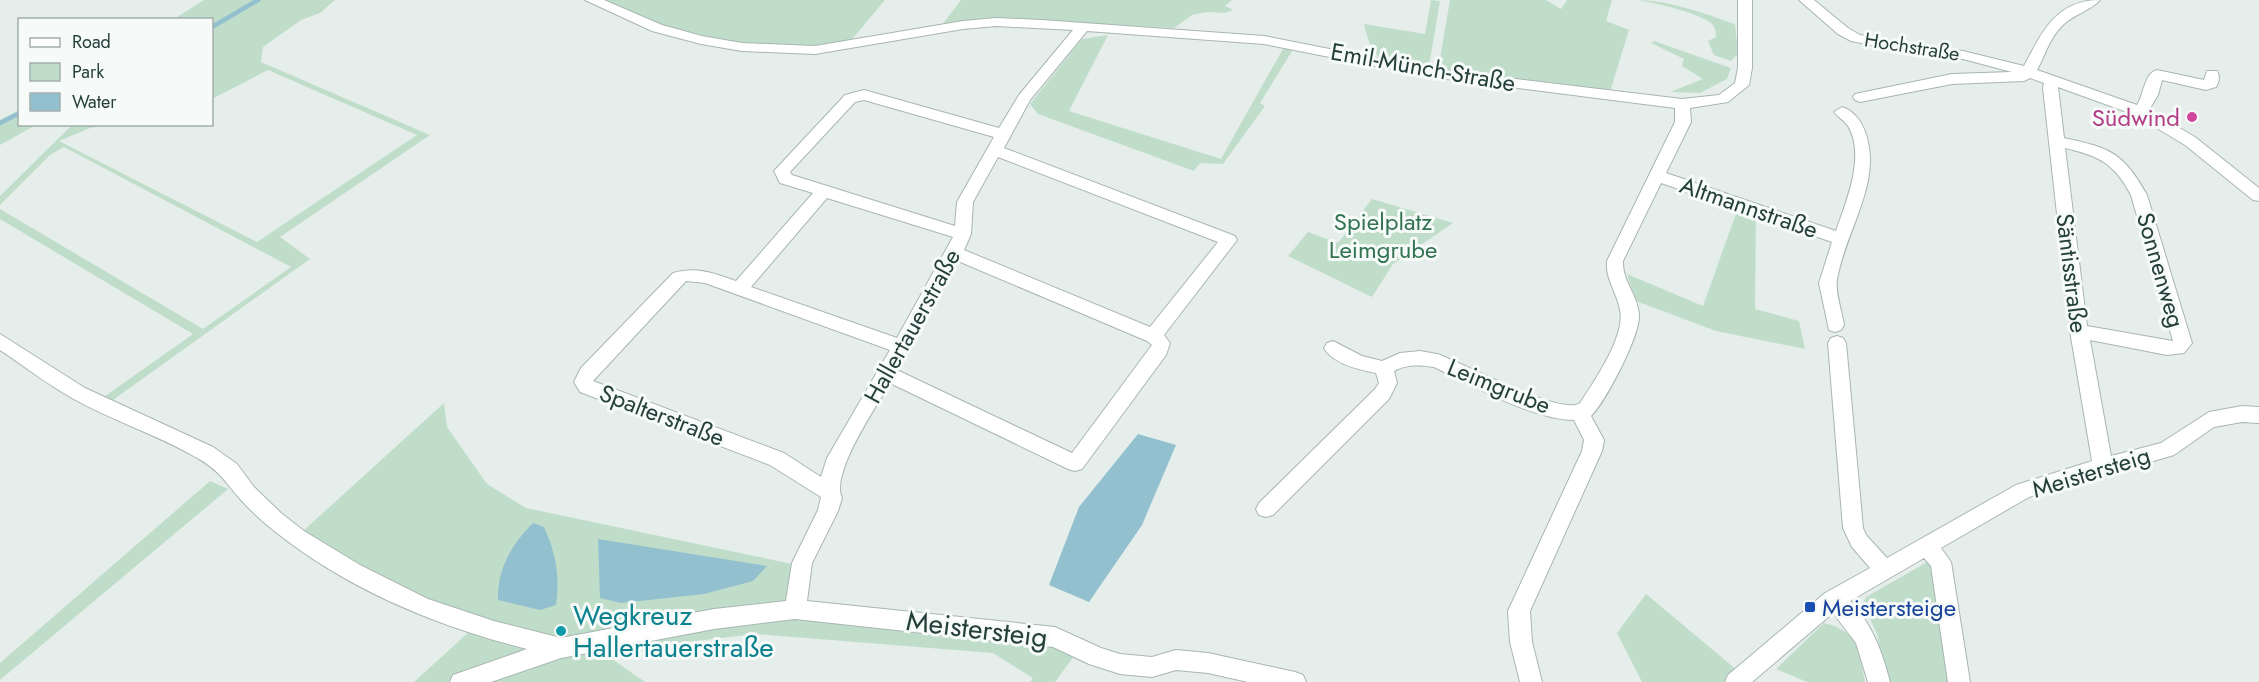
<svg xmlns="http://www.w3.org/2000/svg" width="2259" height="682" viewBox="0 0 2259 682" font-family="Jost,sans-serif">
	<style>
		.green { fill: #c0ddca }
		.water { fill: #92c0ce }
		.lines { fill: none; stroke-linecap: round; stroke-linejoin: round }
		.stream { stroke: #92c0ce; stroke-width: 4.5 }
		.minor-casing { stroke: #a8b6b2; stroke-width: 2 }
		.minor { fill: #fff; fill-rule: evenodd }
		.hotel-dot { fill: #d1479c; stroke: #f6faf8; stroke-width: 2 }
		.transit-dot { fill: #1a4fb4; stroke: #f6faf8; stroke-width: 2 }
		.culture-dot { fill: #0f9aa8; stroke: #f6faf8; stroke-width: 2 }
		.labels { text-anchor: middle; dominant-baseline: central; stroke-width: 6; stroke-linejoin: round; paint-order: stroke }
		.far-street-label { font-size: 20px; fill: #253f3a; stroke: #f6faf8 }
		.street-label { font-size: 24px; fill: #253f3a; stroke: #f6faf8 }
		.hotel-label { font-size: 24px; fill: #b23c85; stroke: #f6faf8; text-anchor: end }
		.park-label { font-size: 24px; fill: #327351; stroke: #f6faf8 }
		.transit-label { font-size: 24px; fill: #164399; stroke: #f6faf8; text-anchor: start }
		.near-culture-label { font-size: 28px; fill: #0d838f; stroke: #f6faf8; text-anchor: start }
		.near-street-label { font-size: 28px; fill: #253f3a; stroke: #f6faf8 }
	</style>
	<rect width="100%" height="100%" fill="#e5eeeb"/>
	<!-- green -->
	<path class="green" d="M204,0H335L320,13L301,20L263,47L261,62L430,135L280,237L310,259L110,402L101,399L193,334L0,219V209L203,329L291,267L64,147L50,155L0,205V196L72,125H107L90,128L59,141L257,242L417,135L268,70L212,99V20L174,19Z
		M598,0H885L848,44L820,47L760,46L680,33Z
		M961,0H1232L1225,6L1233,10L1225,13L1207,12L1192,15L1174,28L1075,23L942,25Z
		M1431,0L1440,1L1429,66C1388,65 1374,68 1364,24L1425,34Z
		M1450,0H1546L1561,9L1567,0H1612L1606,21L1629,30L1610,92L1438,70Z
		M1635,0C1670,0 1702,13 1735,24L1738,54L1731,61L1714,55L1708,41L1716,37C1716,33 1716,28 1712,24C1703,14 1650,1 1635,0Z
		M1108,35L1069,111L1221,159L1284,47L1294,48L1260,103L1265,106L1223,164L1200,163L1194,171L1038,114L1030,104L1082,39Z
		M1654,41L1731,68L1727,79L1700,93L1670,92L1703,79L1682,66L1684,59L1651,43Z
		M19,110L20,124L36,125L0,145V120Z
		M1372,199L1453,223L1393,264L1372,297L1288,256L1308,232L1338,243Z
		M1738,208L1756,214L1755,309L1799,321L1805,349L1716,331L1636,301L1627,274L1703,306Z
		M444,403L447,427L487,484L526,508L792,564L785,603L558,640L502,625L410,593L302,532Z
		M210,481L228,489L0,680V663Z
		M1929,561L1934,566L1948,682H1887L1877,634L1863,603L1866,597Z
		M1646,594L1738,671L1725,682H1642L1617,633Z
		M783,619L831,620L1053,646L1074,656L1055,682H1030L1033,678L993,653L755,634L687,642L609,657L645,682H477L543,663L680,630Z
		M1824,623C1859,631 1859,651 1865,682H1807L1776,669Z
		M470,631L525,646L524,658L448,682H414Z"/>
	<!-- water -->
	<path class="water" d="M1138,434L1176,445L1142,525L1089,602L1049,585L1079,507Z
		M533,523L544,527C556,553 560,577 556,605L540,610L498,600C497,569 512,544 533,523Z
		M598,539L767,566L753,581L704,594L621,603L600,598Z"/>
	<g class="lines">
		<!-- stream -->
		<path class="stream" d="M212,27L258,0
			M0,123L20,113"/>
		<!-- minor casing -->
		<g class="minor-casing">
			<path id="minor" d="M585,0H604L662,25L702,36L742,43L815,46L963,21L996,18L1042,20L1264,36L1431,69L1682,99L1719,95L1735,83L1738,68V0H1752V68L1749,85L1728,102L1690,108L1691,122L1666,173L1836,231C1846,202 1866,156 1848,126C1844,120 1838,117 1834,112L1842,107C1852,110 1860,119 1864,129C1885,180 1845,230 1837,280C1835,293 1842,311 1844,325L1841,330L1835,332L1829,330L1819,283L1832,242L1661,183L1623,261C1622,281 1638,295 1639,315C1640,336 1606,401 1591,416L1604,440L1602,451L1530,611L1532,642L1542,682H1520L1510,642L1508,611L1582,451L1584,440L1574,420C1534,420 1471,385 1434,367C1419,365 1407,364 1394,371L1397,383L1389,399L1273,515L1266,517L1259,515L1256,509L1259,503L1375,389L1379,383L1376,373C1360,370 1333,364 1324,348L1327,343L1333,341L1362,356L1382,361L1400,353L1420,351L1437,354C1462,362 1562,417 1580,403C1594,382 1626,335 1620,310C1617,292 1605,279 1607,261L1675,122V108L1431,77L1264,44L1087,31L1030,100L1004,148L1235,236L1237,240L1164,335L1170,343L1166,355L1082,469L1075,471L1068,469L890,383C876,407 830,474 842,498L838,511L812,563L807,601L1055,627L1101,648L1120,654L1152,657L1176,650L1208,653L1295,672L1303,675L1306,682H1248L1208,673L1176,670L1152,677L1120,674L1089,664L1053,647L795,619L714,629L561,658L491,682H450L453,675L527,649C439,627 349,590 277,533C264,523 252,512 241,500C226,483 219,470 199,459C159,435 112,421 72,398C47,384 24,366 0,350V334L85,388L213,447L237,464L254,487L281,513L304,531L360,565L428,599L494,621L561,638L714,609L786,601L792,563L818,510L821,497L770,465L580,392L574,382L581,368L673,273C696,266 714,273 736,281L813,193L780,183L774,171L845,95L864,90L999,128L1019,95L1073,30L996,26L963,29L815,54L742,51L701,44L652,31ZM864,100L994,137L957,202L955,226L792,175L790,172L855,102ZM998,157L1218,242L1150,327L964,250L971,234L973,202ZM827,198L953,237L897,338L751,287ZM958,261L1147,341L1152,345L1072,453L897,370ZM686,281L705,283L890,350L827,458L821,477L784,453L593,381Z
				M1799,0H1814L1848,28L1860,35L1912,45L1963,51L2024,66C2042,32 2056,0 2100,0C2091,10 2074,15 2064,24C2049,38 2046,54 2037,70L2137,105C2144,95 2144,73 2157,70L2204,80L2207,71H2217C2220,76 2219,82 2216,87L2206,90L2162,80L2158,95L2149,110L2195,137L2259,188V201L2253,200L2185,145L2135,115L2058,87L2064,138C2110,148 2123,152 2147,195L2192,343L2184,353L2167,355L2090,340L2111,456L2161,443L2209,412L2242,406L2259,407V423L2242,422L2214,427L2174,455L2029,497L1941,548L1951,562L1970,682H1948L1931,566L1924,558L1850,601C1872,624 1882,651 1890,682H1868L1856,643L1833,613L1752,682H1725L1728,675L1825,593L1870,568L1852,547L1843,528L1828,343L1831,338L1837,336L1843,338L1846,343L1863,528L1866,535L1887,558L2016,485L2092,461L2070,331L2043,88L2044,83L2030,78L2024,81L1952,84L1860,102L1855,100L1853,97L1855,94L1952,74L2012,72L1963,59L1912,53L1851,41L1838,34ZM2065,148C2099,156 2114,163 2131,195L2173,341L2087,326Z"/>
		</g>
		<!-- minor -->
		<use href="#minor" class="minor"/>
	</g>
	<!-- markers -->
	<circle class="hotel-dot" cx="2192" cy="117" r="6"/>
	<rect class="transit-dot" x="1804" y="601" width="12" height="12" rx="3"/>
	<circle class="culture-dot" cx="561" cy="631" r="6"/>
	<g class="labels">
		<!-- far-street labels -->
		<g class="far-street-label">
			<text transform="translate(1912 47) rotate(9)">Hochstraße</text>
		</g>
		<!-- street labels -->
		<g class="street-label">
			<text transform="translate(1423 67) rotate(10)">Emil-Münch-Straße</text>
			<text transform="translate(1749 207) rotate(19)">Altmannstraße</text>
			<text transform="translate(2161 270) rotate(74)">Sonnenweg</text>
			<text transform="translate(2072 273) rotate(83)">Säntisstraße</text>
			<text transform="translate(912 326) rotate(-61)">Hallertauerstraße</text>
			<text transform="translate(1499 386) rotate(22)">Leimgrube</text>
			<text transform="translate(662 415) rotate(21)">Spalterstraße</text>
			<text transform="translate(2091 472) rotate(-17)">Meistersteig</text>
		</g>
		<!-- hotel labels -->
		<g class="hotel-label">
			<text x="2180" y="117">Südwind</text>
		</g>
		<!-- park labels -->
		<g class="park-label">
			<text x="1383" y="221">Spielplatz<tspan x="1383" dy="28">Leimgrube</tspan></text>
		</g>
		<!-- transit labels -->
		<g class="transit-label">
			<text x="1822" y="607">Meistersteige</text>
		</g>
		<!-- near-culture labels -->
		<g class="near-culture-label">
			<text x="573" y="615">Wegkreuz<tspan x="573" dy="32">Hallertauerstraße</tspan></text>
		</g>
		<!-- near-street labels -->
		<g class="near-street-label">
			<text transform="translate(977 629) rotate(7)">Meistersteig</text>
		</g>
	</g>
	<!-- legend -->
	<rect x="18" y="18" width="195" height="108" fill="#f6faf8" stroke="#a2afac" stroke-width="1.5"/>
	<rect x="30" y="38" width="30" height="9" fill="#ffffff" stroke="#a2afac" stroke-width="1.5"/>
	<text x="72" y="48" font-size="18" fill="#253f3a">Road</text>
	<rect x="30" y="63" width="30" height="18" fill="#c0ddca" stroke="#a2afac" stroke-width="1.5"/>
	<text x="72" y="78" font-size="18" fill="#253f3a">Park</text>
	<rect x="30" y="93" width="30" height="18" fill="#92c0ce" stroke="#a2afac" stroke-width="1.5"/>
	<text x="72" y="108" font-size="18" fill="#253f3a">Water</text>
</svg>
